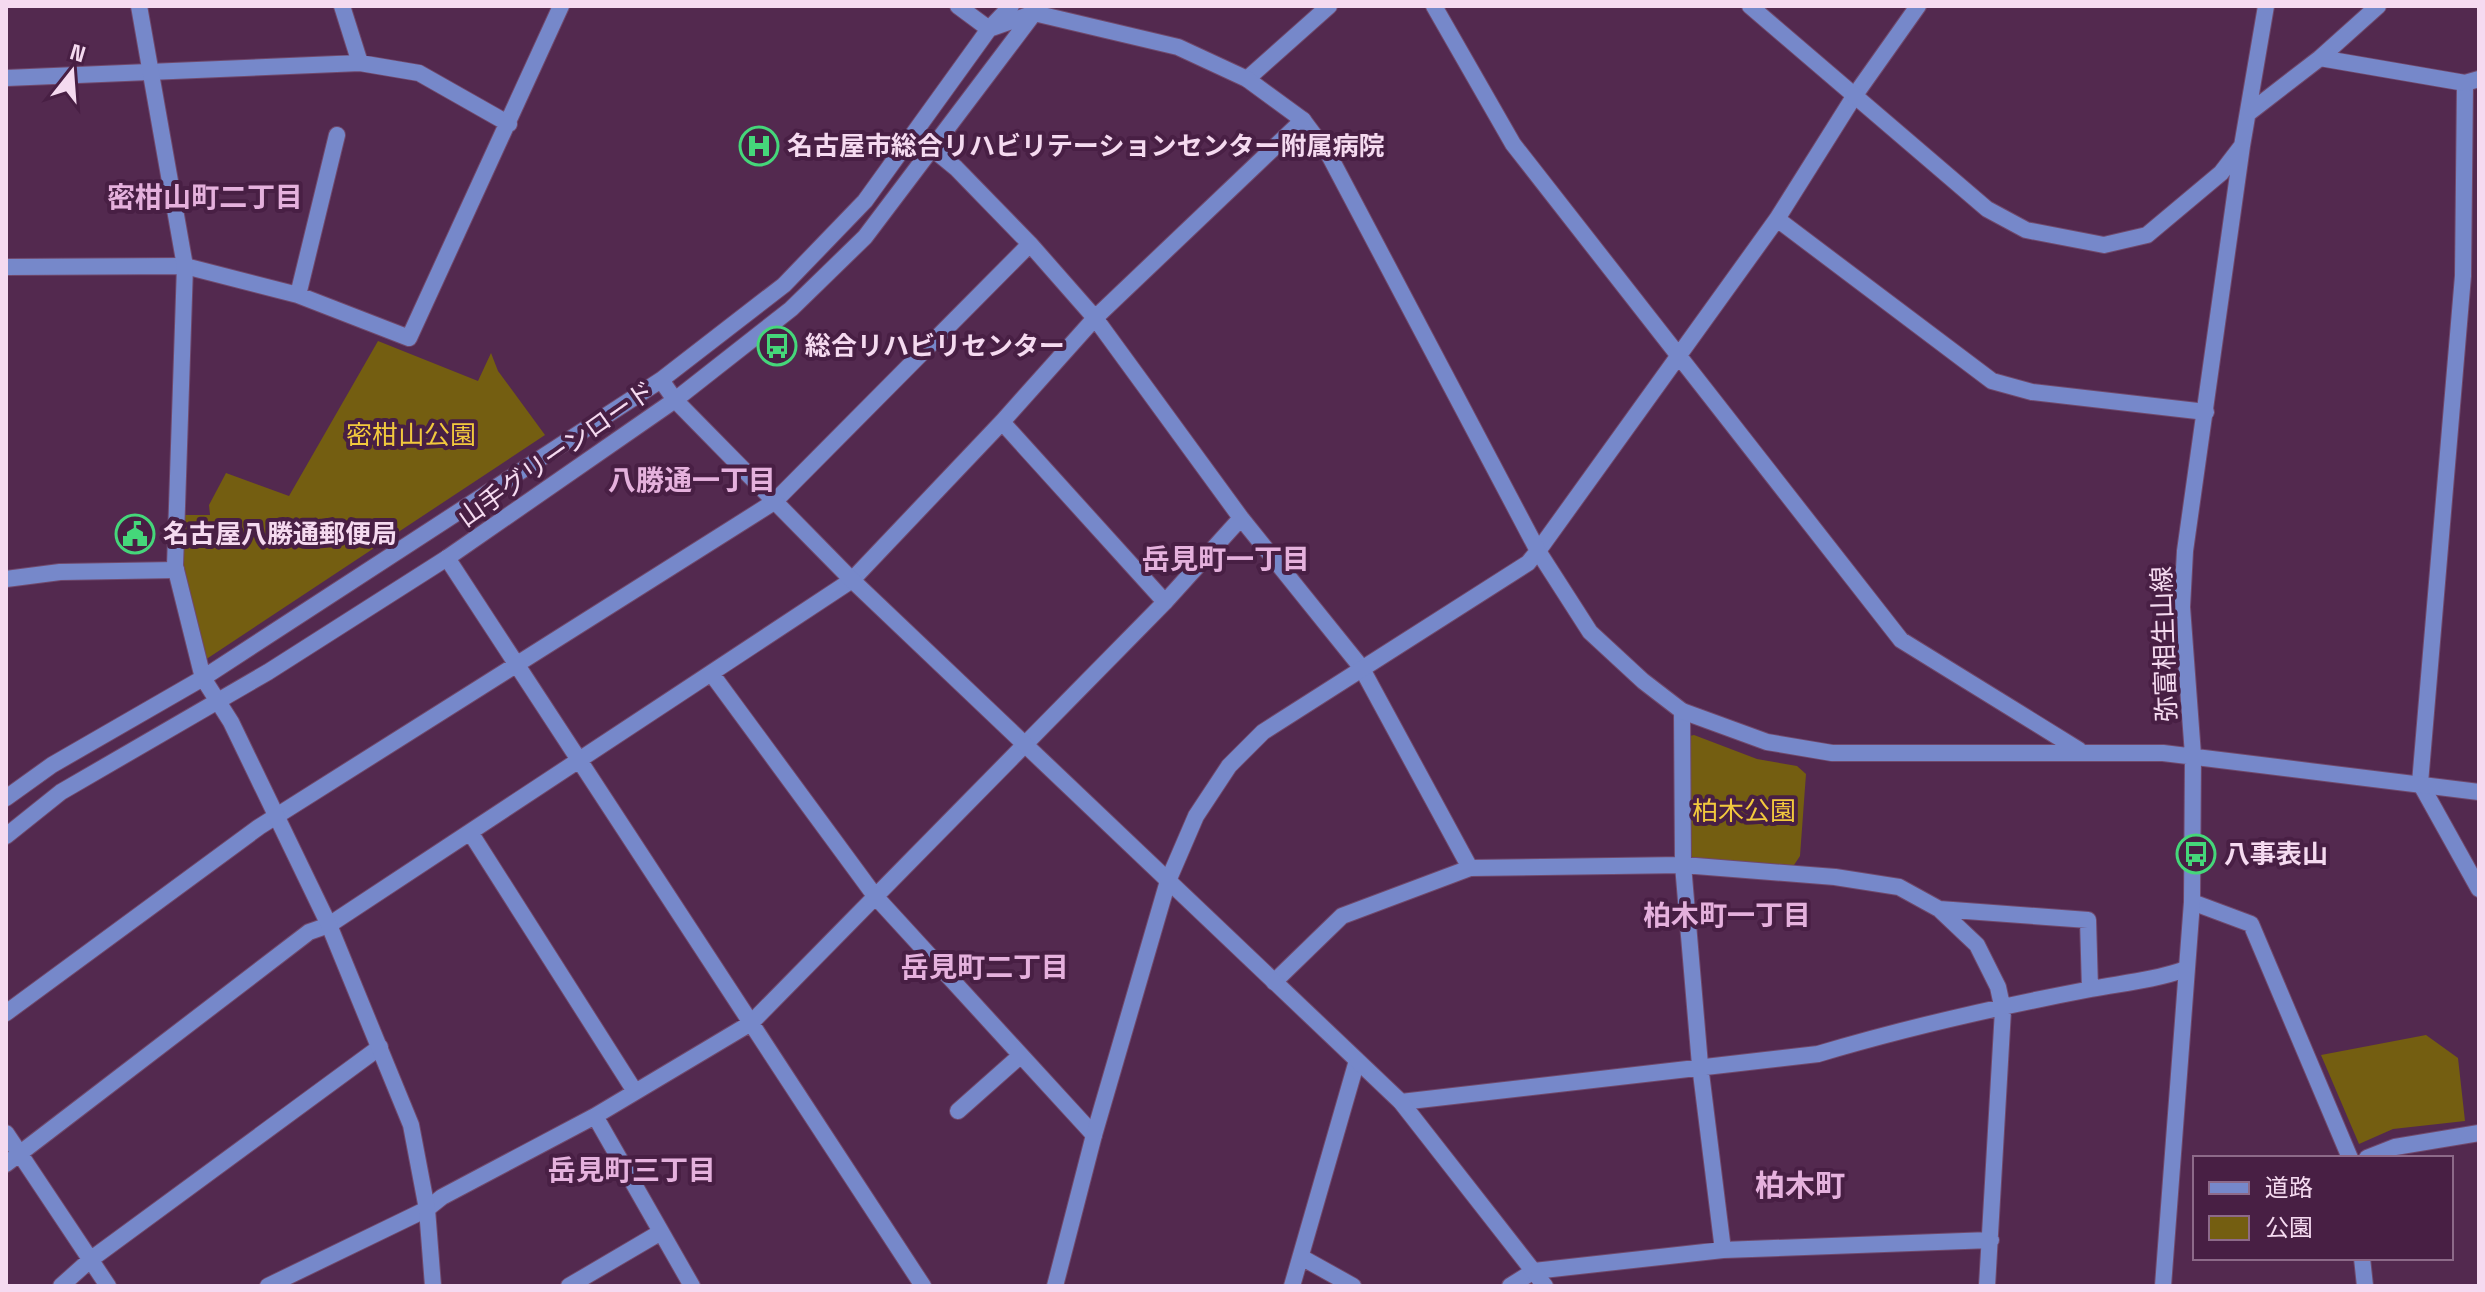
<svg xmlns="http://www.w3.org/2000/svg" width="2485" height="1292" viewBox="0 0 2485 1292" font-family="'Space Grotesk','Noto Sans JP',sans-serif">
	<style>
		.green { fill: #745e11 }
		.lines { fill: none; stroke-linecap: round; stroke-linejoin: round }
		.minor-casing { stroke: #70496c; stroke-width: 18 }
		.tertiary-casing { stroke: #70496c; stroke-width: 18 }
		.minor { stroke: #7688ca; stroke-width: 16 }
		.tertiary { stroke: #7688ca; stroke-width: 16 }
		.labels { text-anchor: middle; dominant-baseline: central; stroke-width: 8; stroke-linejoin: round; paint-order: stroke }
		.poi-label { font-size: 26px; font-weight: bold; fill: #f5daf0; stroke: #481f44; text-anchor: start }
		.park-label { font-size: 26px; fill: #f2c93d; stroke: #481f44 }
		.street-label { font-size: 26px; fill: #f5daf0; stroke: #481f44 }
		.neighbourhood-label { font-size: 28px; font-weight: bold; fill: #e5b1dd; stroke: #481f44 }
		.quarter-label { font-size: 30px; font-weight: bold; fill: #e5b1dd; stroke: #481f44 }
	</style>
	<rect width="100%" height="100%" fill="#53294f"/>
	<!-- green -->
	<path class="green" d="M378,341L478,381L491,353L498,371L545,435L205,660L182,568L184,515H210L209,505L226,473L289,496Z
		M1694,735L1757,759L1797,766L1806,774L1800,856L1792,868L1696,861L1687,851L1685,737Z
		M2426,1035L2458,1058L2465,1121L2393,1129L2359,1144L2321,1055Z"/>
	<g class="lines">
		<!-- minor casing -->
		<g class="minor-casing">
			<path id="minor" d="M342,6L360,63
				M1434,6L1513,144L1901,640L2079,750
				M6,78L360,63L419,73L509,124
				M1247,79L1329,6
				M2465,83L2463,276L2420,783L2479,889
				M934,150L956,168L1030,244L1095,318L1241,518L1361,667L1470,868
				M1777,219L1992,381L2032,392L2206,412
				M6,267L185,266L298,295L409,338L561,6
				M298,295L337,135
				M1002,422L1165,602
				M1538,551L1777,219L1855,95L1918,6
				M447,558L923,1286
				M6,579L60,572L176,570
				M711,673L875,896L1094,1135
				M1682,711L1683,865L1700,1065L1723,1250
				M470,832L634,1090
				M2192,902L2251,924L2350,1158
				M1939,909L2088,920L2090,989
				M1274,982L1342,916L1470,868L1683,865L1835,877L1899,887L1939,909L1977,945L1998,987L2003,1010L1987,1286
				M6,1013L259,827L774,502L1030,244
				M1401,1102L1818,1054C1905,1028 2002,1006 2091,989C2123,983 2155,980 2186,969
				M958,1111L1020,1056
				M595,1116L692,1286
				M6,1133L108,1286
				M2367,1158L2395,1147L2479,1133
				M6,1164L309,932L329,925L852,580L1002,422L1095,318L1303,120
				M1301,1257L1353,1286
				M2362,1258L2365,1286
				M61,1286L90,1260L380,1047
				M268,1286L427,1209L442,1197L595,1116L751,1023L1165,602L1241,518
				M569,1286L661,1232
				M1292,1286L1356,1064
				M1510,1286L1534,1271L1723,1250L1991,1240"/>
		</g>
		<!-- tertiary casing -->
		<g class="tertiary-casing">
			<path id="tertiary" d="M139,6L185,266L175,566L203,678L231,722L329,925L411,1125L427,1209L433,1286
				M958,6L989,29L1034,13L1178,47L1247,79L1303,120L1329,155L1538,551L1590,632L1643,681L1682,711L1767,742L1832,753H2163L2479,792
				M1750,6L1987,209L2026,230L2104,245L2147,235L2221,173L2241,147
				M2320,58L2378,6
				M2250,112L2320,58L2465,83L2479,79
				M661,380L675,400L852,580L1401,1102L1545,1286
				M6,798L52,765L203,678L661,380L784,285L865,201L989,29L1011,6
				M6,836L61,792L268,672L447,558L675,400L791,309L865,237L1035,12
				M1055,1286L1094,1135L1168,881L1196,816L1229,766L1263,732L1528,563L1538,551
				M2163,1286L2192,902L2193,755L2182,607L2185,551L2242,146L2266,6"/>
		</g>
		<!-- minor -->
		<use href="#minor" class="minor"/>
		<!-- tertiary -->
		<use href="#tertiary" class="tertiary"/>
	</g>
	<!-- icons -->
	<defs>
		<g id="hospital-ring" transform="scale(2)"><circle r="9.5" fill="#481f44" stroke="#45d77a" stroke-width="1.5"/><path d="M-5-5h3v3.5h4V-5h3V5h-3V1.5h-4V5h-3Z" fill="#45d77a"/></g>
		<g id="bus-ring" transform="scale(2)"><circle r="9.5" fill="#481f44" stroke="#45d77a" stroke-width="1.5"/><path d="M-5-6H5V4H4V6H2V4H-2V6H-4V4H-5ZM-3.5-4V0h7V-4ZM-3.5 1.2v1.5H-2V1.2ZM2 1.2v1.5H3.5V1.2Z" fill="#45d77a"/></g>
		<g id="civic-ring" transform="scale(2)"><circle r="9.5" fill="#481f44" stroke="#45d77a" stroke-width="1.5"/><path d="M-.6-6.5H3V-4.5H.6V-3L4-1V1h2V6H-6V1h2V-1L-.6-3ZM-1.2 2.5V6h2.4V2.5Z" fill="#45d77a"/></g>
	</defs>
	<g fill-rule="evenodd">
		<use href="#hospital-ring" x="759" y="146"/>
		<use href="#bus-ring" x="777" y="346"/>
		<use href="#civic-ring" x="135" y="534"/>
		<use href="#bus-ring" x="2196" y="854"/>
	</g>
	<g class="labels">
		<!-- poi labels -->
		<g class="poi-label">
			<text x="787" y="146">名古屋市総合リハビリテーションセンター附属病院</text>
			<text x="805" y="346">総合リハビリセンター</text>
			<text x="163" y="534">名古屋八勝通郵便局</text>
			<text x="2224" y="854">八事表山</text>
		</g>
		<!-- park labels -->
		<g class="park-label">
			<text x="411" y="435">密柑山公園</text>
			<text x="1744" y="811">柏木公園</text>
		</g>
		<!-- street labels -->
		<g class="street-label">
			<text transform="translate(556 454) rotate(-35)">山手グリーンロード</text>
			<text transform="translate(2164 644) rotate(-92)">弥富相生山線</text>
		</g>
		<!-- neighbourhood labels -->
		<g class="neighbourhood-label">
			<text x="205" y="197">密柑山町二丁目</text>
			<text x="692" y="480">八勝通一丁目</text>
			<text x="1226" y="559">岳見町一丁目</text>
			<text x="1727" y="915">柏木町一丁目</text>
			<text x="985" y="967">岳見町二丁目</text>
			<text x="632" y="1170">岳見町三丁目</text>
		</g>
		<!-- quarter labels -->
		<g class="quarter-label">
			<text x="1800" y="1185">柏木町</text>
		</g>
	</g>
	<!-- border -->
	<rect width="2485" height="1292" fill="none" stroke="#f5daf0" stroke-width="16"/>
	<!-- legend -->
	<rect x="2193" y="1156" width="260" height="104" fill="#481f44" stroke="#8d6a89" stroke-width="2"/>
	<rect x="2209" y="1182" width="40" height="12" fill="#7688ca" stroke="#8d6a89" stroke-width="2"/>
	<text x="2265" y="1196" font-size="24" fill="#f5daf0">道路</text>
	<rect x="2209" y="1216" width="40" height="24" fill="#745e11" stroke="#8d6a89" stroke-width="2"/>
	<text x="2265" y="1236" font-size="24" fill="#f5daf0">公園</text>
	<!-- north arrow -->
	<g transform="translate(72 72) rotate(17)" stroke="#481f44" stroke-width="6" paint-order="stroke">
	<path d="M0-6L14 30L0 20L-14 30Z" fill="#f5daf0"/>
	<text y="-12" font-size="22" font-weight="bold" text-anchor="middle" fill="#f5daf0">N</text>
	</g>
</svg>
